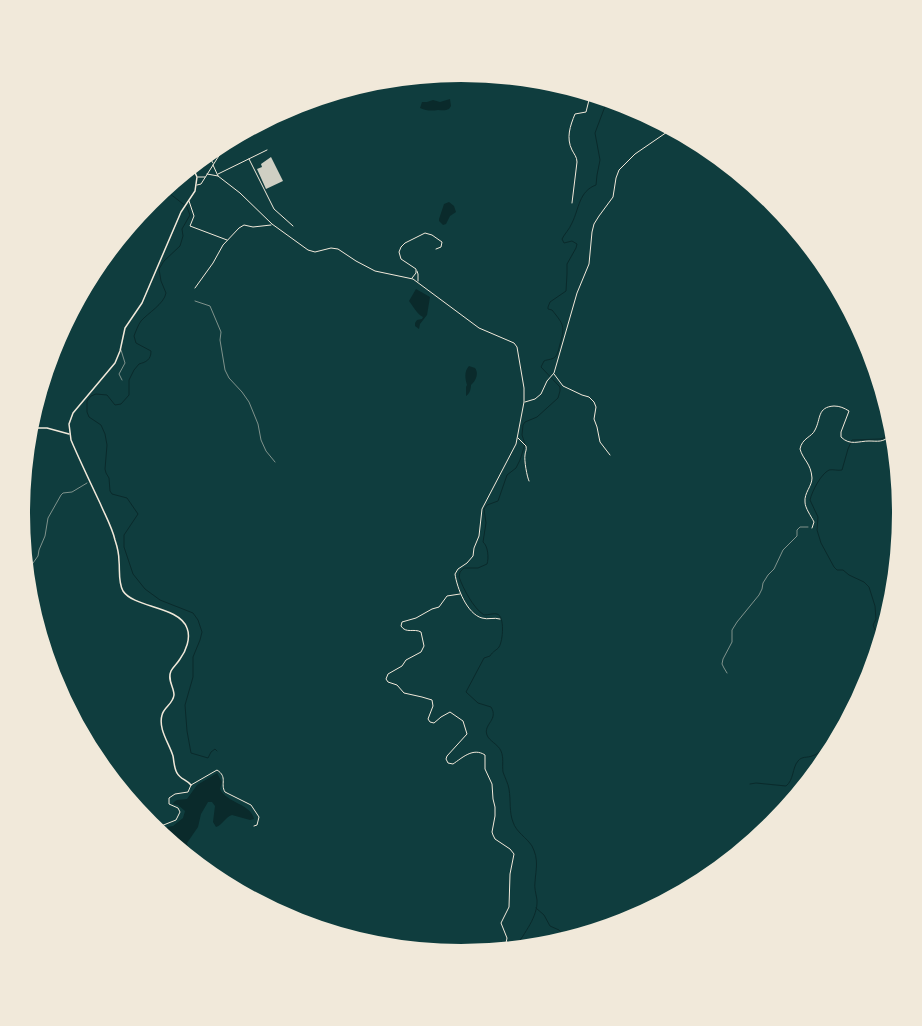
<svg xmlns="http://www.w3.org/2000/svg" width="922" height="1026" viewBox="0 0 922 1026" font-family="Commissioner,sans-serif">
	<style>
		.water { fill: #0a2a2b }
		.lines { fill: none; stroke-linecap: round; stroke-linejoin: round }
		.stream { stroke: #0a2a2b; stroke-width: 1 }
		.building { fill: #cfcfc3 }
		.path { stroke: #f1e9da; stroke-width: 0.5 }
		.service { stroke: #f1e9da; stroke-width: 0.5 }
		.pedestrian { stroke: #f1e9da; stroke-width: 1 }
		.minor { stroke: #f1e9da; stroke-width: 1 }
		.tertiary { stroke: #f1e9da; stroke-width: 1.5 }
		.secondary { stroke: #f1e9da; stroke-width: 1.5 }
		.rim { fill: none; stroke: #f1e9da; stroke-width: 2 }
	</style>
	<rect width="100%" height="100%" fill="#0f3d3e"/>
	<!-- water -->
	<path class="water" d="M450,99L451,106L449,109C445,111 442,110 438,110C431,111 427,111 420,108L422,102H427L433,100L440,102Z
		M449,202L454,206L456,212L450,216L446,224L443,225L439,221V219L444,204Z
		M416,289L430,297L427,315L420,324L419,329L415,326V323L417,320L422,319L423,317C417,314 413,306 409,301Z
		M469,366L475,368C479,373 476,381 471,385C471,388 470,394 466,396V387L467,385C465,379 464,371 469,366Z
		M217,773L222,782L220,789C227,803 251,804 254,819L250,820L232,815C225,817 223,825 216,827L213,822L215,806L212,802H208L201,814L198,827L187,843L190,856L171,840L170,834L166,830L167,827L173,826L183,818L185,811L178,805L173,804L174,802L177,800L187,799L197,785Z"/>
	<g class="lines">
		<!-- stream -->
		<path class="stream" d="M169,188V193L187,207L190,215L182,229L183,236L180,246L164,261L159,269L161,281L166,293C164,304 148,313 141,321C138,325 136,331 134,336L136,343L151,351C151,360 146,362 139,364L134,370L129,380V395L121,404L115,405L107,395L96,394L91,396L87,401V412L89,417L101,425L105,434L107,445L105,469L106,473L109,478L110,491L112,494L127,498L138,514L124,535V547L133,574L145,589L160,600L193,613L198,620L202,632L200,640L193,657V677L185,705L187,731L191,753L208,758L211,752L215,749L217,751
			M879,639L873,625L876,619L875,606L869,587L864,582L849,575L843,570H837L834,567L821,543L817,530L818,517L810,500C812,491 821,474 829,470C833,469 838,471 842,470L848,449L852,440L880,439L884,438L889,432H892
			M750,784L756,783L786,786C794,780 792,768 798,761C802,756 807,758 812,756C820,754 830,742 837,737
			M536,908L544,915L550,926L559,930L566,938
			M516,947C524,933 538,917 537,900C536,893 534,888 535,882C536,868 539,860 532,846C527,838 516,832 513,822C509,812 511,801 509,789C508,783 505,778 503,772C502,765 504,758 501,751C498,744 489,741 487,735C483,724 499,720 491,707L478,703L466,692L484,658L490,656C493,651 497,650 499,647C503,641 505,616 497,614C494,613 488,615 484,615C473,608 463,588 459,577L460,572L464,568H478L487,564C489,558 488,546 483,542L486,523L484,509L487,505L498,501L507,475L516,468L520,460L525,444L522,435L523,425L525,422L537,417L558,398L560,391V387L541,367L544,361C548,359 553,360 556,356C558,353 559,348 560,344C565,326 564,325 552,310L548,309V307L550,302L566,291L567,274V264L576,248L577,244L572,241L564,243L562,239C565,233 569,230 572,223C579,209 579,191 596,185L597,175L600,160L595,133L607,101"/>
	</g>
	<!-- building -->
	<path class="building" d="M271,157L283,181L266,189L257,169L262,167L261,164Z"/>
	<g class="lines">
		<!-- path -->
		<path class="path" d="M195,301L210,306L221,332L220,340L225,370L229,378L242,392L249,402L258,424L261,440L266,451L275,462
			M28,570L38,556L39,550L45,536L48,518L61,495L63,493L72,492L87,483
			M727,673L724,668L722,664L723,659L732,642V630L737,622L759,595L762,589L763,583L768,575L774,569L783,550L797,536V530L800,527H808"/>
		<!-- service -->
		<path class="service" d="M121,350L125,363L119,374L122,380"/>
		<!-- pedestrian -->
		<path class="pedestrian" d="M249,159L274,209L293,226
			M218,174L267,150"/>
		<!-- minor -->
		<path class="minor" d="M208,155L213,163
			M213,165L218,176L240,193L272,224L308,250L315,252L331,248L338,249L356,261L375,271L413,279L479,328L514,343L517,347L524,388V402L516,444L482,509L479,536L474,548L473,556L467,563L458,569L455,574C457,588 467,614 482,618C488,620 494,617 500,619
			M207,174L218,176
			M198,177H205
			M197,185L201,184L227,143
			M189,201L194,216L190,226L227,240
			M572,203L577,162C577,157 574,154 572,150C566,138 570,126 575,114L586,112L590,96
			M417,271L418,274V281
			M412,278L416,273V269L401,259L399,252L401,247L405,243L425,233L432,235L442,242L441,247L436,249
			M195,288L213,263L223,245L239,228L244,225L253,227L271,225
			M554,374L563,386L582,395L589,397L594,402L596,407L594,419L597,427L600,442L610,455
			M525,402L535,399L541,394L547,381L554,373L577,293L589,264L592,232L594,224L599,216L613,197L616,178L619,170L635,154L670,130
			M518,438L526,446C527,450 525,452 525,455C524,460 527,477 529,481
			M812,528L814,522C811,516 805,508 805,502C804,493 812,486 812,478C811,463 803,460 800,449C802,438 812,437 815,430C821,419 817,407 834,406C840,406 844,408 849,411L841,432V437C850,446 859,441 869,441C877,441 884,443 890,435H892
			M460,594L447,596L439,607L432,609L416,618L402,622L401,626C406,634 414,628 421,632L424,646L421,652L406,660L402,666L388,674L386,679L388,682L397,685L404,693L422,697L432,700L433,706L428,719L430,722L434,723L441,717L450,712L463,721L467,734L447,756L446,759L448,763L453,764C462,758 473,747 485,755V769L492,784L493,799L495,807V816L492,832L493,835L495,839L510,849L514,854L510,874L509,907L501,923L507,938L505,948
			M165,836L160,831L161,826L176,820L180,812L178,808L169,804V798L175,794L188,792L191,785L217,770C228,777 220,784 225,792L251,805L259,817L257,825L254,826"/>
		<!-- tertiary -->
		<path class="tertiary" d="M30,428H47L69,434"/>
		<!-- secondary -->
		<path class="secondary" d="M191,785C187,780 180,779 177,773C174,768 174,761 173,756C169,743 158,729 162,715C164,707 173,704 174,695C174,687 167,680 171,671C173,667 177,664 180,659C186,651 191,638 187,628C179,606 134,608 123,591C118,582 120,570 119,561C119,554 117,546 115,540C112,527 105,515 100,503C90,482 80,461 71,440L69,424L73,413L115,363L120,351L125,328L142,303L181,212L195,191L197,177L193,168"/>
	</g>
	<!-- crop -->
	<path d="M0 0H922V1026H0ZM29 513a432 432 0 1 1 864 0a432 432 0 1 1-864 0Z" fill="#f1e9da" fill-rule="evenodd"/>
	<path class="rim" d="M29 513a432 432 0 1 1 864 0a432 432 0 1 1-864 0Z"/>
</svg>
